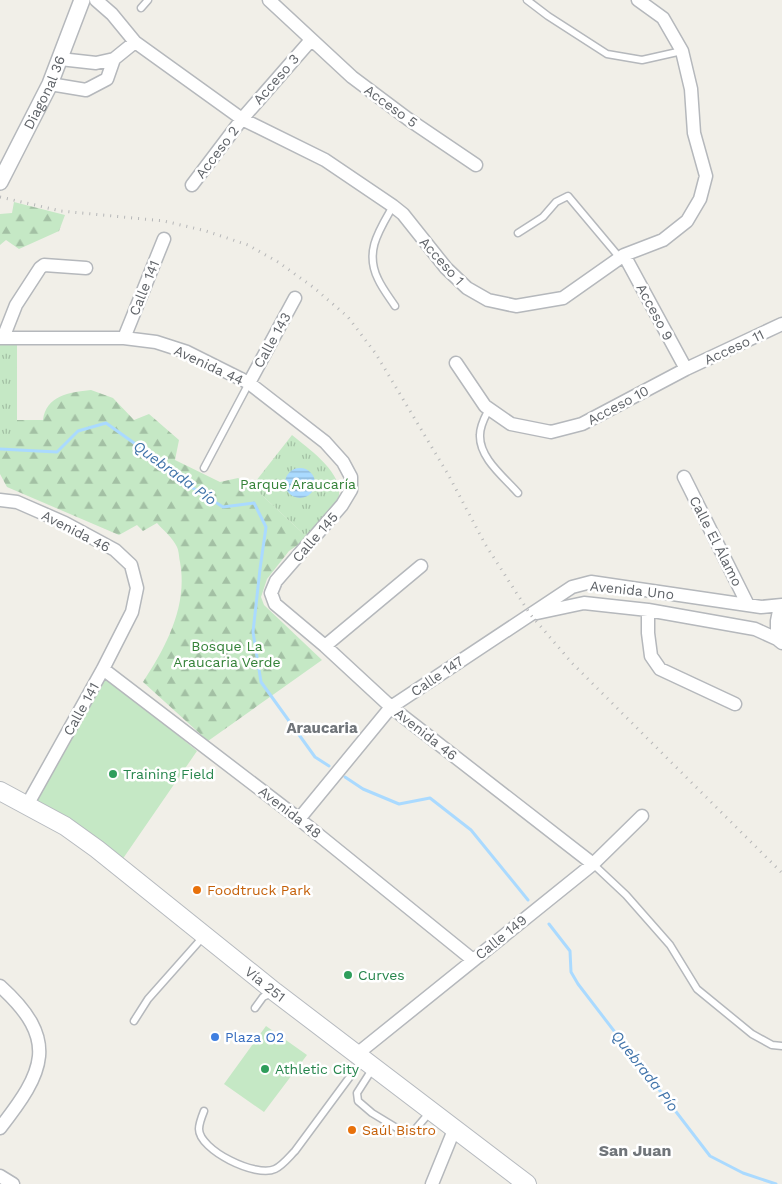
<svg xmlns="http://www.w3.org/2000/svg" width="782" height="1184" viewBox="0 0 782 1184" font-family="'Work Sans',sans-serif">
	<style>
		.forest { fill: url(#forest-firs) }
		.park { fill: url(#park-tufts) }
		.pitch { fill: #c5e8c5 }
		.water { fill: url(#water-rules) }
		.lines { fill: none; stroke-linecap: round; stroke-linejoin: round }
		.stream { stroke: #aadaff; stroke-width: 3 }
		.service-casing { stroke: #b5b8bc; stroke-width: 9 }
		.minor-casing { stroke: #b5b8bc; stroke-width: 15 }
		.tertiary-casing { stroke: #b5b8bc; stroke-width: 18 }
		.secondary-casing { stroke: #b6babf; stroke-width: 20 }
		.service { stroke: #fff; stroke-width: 6 }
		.minor { stroke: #fff; stroke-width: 12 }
		.tertiary { stroke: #fff; stroke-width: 15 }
		.secondary { stroke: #fff; stroke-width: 18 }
		.rail { stroke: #b6b7b8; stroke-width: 3; stroke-dasharray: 1 6; stroke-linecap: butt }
		.leisure-dot { fill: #2e9e5b; stroke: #fff; stroke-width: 2 }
		.food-dot { fill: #e8710a; stroke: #fff; stroke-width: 2 }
		.shop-dot { fill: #3f7fe0; stroke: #fff; stroke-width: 2 }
		.labels { text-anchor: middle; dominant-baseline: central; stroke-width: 5; stroke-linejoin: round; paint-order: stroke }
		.street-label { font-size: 14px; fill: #5f6368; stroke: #fff }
		.park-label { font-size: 14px; fill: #348238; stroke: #fff }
		.leisure-label { font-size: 14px; fill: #27864d; stroke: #fff; text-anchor: start }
		.food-label { font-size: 14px; fill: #c56008; stroke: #fff; text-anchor: start }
		.shop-label { font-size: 14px; fill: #366cbe; stroke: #fff; text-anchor: start }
		.water-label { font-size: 15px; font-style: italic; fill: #4174aa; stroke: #fff }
		.neighbourhood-label { font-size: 15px; font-weight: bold; fill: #70757a; stroke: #fff }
		.quarter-label { font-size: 16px; font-weight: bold; fill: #70757a; stroke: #fff }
	</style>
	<defs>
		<pattern id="forest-firs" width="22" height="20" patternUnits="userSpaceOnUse" patternTransform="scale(1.25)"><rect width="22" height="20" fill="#c5e8c5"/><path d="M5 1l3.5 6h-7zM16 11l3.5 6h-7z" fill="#a3c0a4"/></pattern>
		<pattern id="park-tufts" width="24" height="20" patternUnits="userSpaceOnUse" patternTransform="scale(1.25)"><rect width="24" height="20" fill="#c5e8c5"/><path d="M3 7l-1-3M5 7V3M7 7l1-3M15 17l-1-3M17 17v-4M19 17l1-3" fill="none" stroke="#a3c0a4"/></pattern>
		<pattern id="water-rules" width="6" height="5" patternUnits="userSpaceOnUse" patternTransform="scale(1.25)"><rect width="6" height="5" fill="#aadaff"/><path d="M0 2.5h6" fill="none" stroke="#8eb4d2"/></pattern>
	</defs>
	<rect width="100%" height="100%" fill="#f1efe8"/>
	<!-- forest -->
	<path class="forest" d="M14,202L65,215L59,231L19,249L6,240L0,245V214L12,213Z
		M91,390L113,398L134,420L149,414L179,440L175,460L220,482L238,478L252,486L308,538L289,551L267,579L261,597L264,605L322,660L208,741L143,682C166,647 188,606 180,562C179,558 179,551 177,547C173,538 163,530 157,523L143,531L137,525L119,535L7,487L0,474V435L17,434V420H43C46,396 69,392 91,390Z"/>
	<!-- park -->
	<path class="park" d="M0,343H17V435H0Z
		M292,435C311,451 354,479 334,508C327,519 317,528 308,538L252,486Z"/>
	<!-- pitch -->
	<path class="pitch" d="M104,674L197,751L122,860L31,798Z
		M266,1026L307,1055L264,1112L224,1084Z"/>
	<!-- water -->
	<path class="water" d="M285 483a15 15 0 1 1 30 0a15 15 0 1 1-30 0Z"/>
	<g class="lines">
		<!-- stream -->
		<path class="stream" d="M0,449L57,452L78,431L106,423L148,453L185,483L223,507L254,503L266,527L260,569L253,632L261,682L315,757L329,766
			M345,777L363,789L399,804L430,798L471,830L528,900
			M549,924L570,951L571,972L578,984L710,1156L743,1173L776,1184"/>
		<!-- service casing -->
		<g class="service-casing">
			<path id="service" d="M527,0L548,16L607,54L642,60L682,51
				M141,8L148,0
				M393,206C380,229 364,251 378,279C382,288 389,297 395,306
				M518,233L543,217L556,202L568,196L620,258
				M489,409C485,417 480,425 480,435C479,458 504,477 518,493
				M204,468L249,383
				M593,864L626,895L670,945L697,989L752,1034L772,1045L782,1046
				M255,1008L263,997L272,993
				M134,1021L148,999L203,937
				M373,1068L357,1093L358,1101L372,1113L405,1133L413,1132L430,1112
				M204,1111C202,1116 199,1124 199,1129C199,1150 256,1178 275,1169C283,1165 289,1157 295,1151L363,1059"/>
		</g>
		<!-- minor casing -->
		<g class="minor-casing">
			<path id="minor" d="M96,0L112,14L135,42L242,119L325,160L393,206L403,214L446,268L467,288L488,300L516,306L563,298L624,255L663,240L687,221L700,199L706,176L694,133L691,89L682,51L663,18L638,0
				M269,0L352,77L408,119L476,165
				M60,59L96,63L114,59L135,42
				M50,84L86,90L107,79L114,59
				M192,185L242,119L311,40
				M624,255L686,369
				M0,338H124L156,342L187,352L249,383L325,442L343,462L351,477V490L342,505L276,581L271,593L275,604L325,646L391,707L593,864
				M3,338L16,305L40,268L44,265L86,268
				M124,338L164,239
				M456,363L485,406L511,424L551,432L582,424L686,369L782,324
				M249,383L295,298
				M684,477L748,605
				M0,500L17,502L65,523L115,550L131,565L137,588L132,612L103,669L31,798L26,804
				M648,610V633L651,656L660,669L735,704
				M537,613L584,603L648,610L755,629L777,639L782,643
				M777,639V621L780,606
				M325,646L421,566
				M103,669L299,819L473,960
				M299,819L391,707L572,587L591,582L761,607L782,605
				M0,986C60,1040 44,1072 0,1128
				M357,1054L593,864L642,816
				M0,1176L13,1184
				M432,1184L454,1130"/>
		</g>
		<!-- tertiary casing -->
		<g class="tertiary-casing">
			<g id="tertiary">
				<path id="s1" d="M0,182L50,84L82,0"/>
			</g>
		</g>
		<!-- secondary casing -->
		<g class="secondary-casing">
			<g id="secondary">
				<path id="s2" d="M0,791L65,826L97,849L275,992L527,1184"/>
			</g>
		</g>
		<!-- service -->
		<use href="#service" class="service"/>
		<!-- minor -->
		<use href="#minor" class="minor"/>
		<!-- tertiary -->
		<use href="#tertiary" class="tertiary"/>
		<!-- secondary -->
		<use href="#secondary" class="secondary"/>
		<!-- rail -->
		<path class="rail" d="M0,197L61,211L164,221L206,231L248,245L278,262L313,287L348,317L376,354L449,476L485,544L530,614L572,663L782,873"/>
	</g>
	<!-- markers -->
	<g class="leisure-dot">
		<circle cx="113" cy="774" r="5"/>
		<circle cx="348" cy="975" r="5"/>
		<circle cx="265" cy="1069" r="5"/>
	</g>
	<g class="food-dot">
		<circle cx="197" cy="890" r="5"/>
		<circle cx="352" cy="1130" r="5"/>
	</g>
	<circle class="shop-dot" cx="215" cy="1037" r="5"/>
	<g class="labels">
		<!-- street labels -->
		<g class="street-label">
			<text transform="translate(276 79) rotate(-49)">Acceso 3</text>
			<text stroke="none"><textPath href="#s1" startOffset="100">Diagonal 36</textPath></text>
			<text transform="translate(391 106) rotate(36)">Acceso 5</text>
			<text transform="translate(217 152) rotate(-53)">Acceso 2</text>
			<text transform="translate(442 261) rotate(48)">Acceso 1</text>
			<text transform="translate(144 288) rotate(-68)">Calle 141</text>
			<text transform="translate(655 312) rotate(62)">Acceso 9</text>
			<text transform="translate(272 340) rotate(-61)">Calle 143</text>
			<text transform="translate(734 347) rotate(-25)">Acceso 11</text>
			<text transform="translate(209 365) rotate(25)">Avenida 44</text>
			<text transform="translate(618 405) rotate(-28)">Acceso 10</text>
			<text transform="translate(76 531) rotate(27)">Avenida 46</text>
			<text transform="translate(315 537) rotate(-49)">Calle 145</text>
			<text transform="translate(716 541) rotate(63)">Calle El Álamo</text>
			<text transform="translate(632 590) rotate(6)">Avenida Uno</text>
			<text transform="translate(437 676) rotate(-34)">Calle 147</text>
			<text transform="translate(81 709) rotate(-61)">Calle 141</text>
			<text transform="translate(426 734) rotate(38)">Avenida 46</text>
			<text transform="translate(290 812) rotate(38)">Avenida 48</text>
			<text transform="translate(501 937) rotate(-39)">Calle 149</text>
			<text stroke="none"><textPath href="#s2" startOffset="329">Vía 251</textPath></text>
		</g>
		<!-- park labels -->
		<g class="park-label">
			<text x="298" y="484">Parque Araucaría</text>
			<text x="227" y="646">Bosque La<tspan x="227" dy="16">Araucaria Verde</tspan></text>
		</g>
		<!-- leisure labels -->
		<g class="leisure-label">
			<text x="123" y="774">Training Field</text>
			<text x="358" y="975">Curves</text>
			<text x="275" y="1069">Athletic City</text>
		</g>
		<!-- food labels -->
		<g class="food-label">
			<text x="207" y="890">Foodtruck Park</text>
			<text x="362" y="1130">Saúl Bistro</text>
		</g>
		<!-- shop labels -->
		<g class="shop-label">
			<text x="225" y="1037">Plaza O2</text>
		</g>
		<!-- water labels -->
		<g class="water-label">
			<text transform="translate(175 473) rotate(36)">Quebrada Pío</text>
			<text transform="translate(645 1071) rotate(52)">Quebrada Pío</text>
		</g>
		<!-- neighbourhood labels -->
		<g class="neighbourhood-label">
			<text x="322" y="728">Araucaria</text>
		</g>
		<!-- quarter labels -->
		<g class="quarter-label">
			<text x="635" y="1150">San Juan</text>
		</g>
	</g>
</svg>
